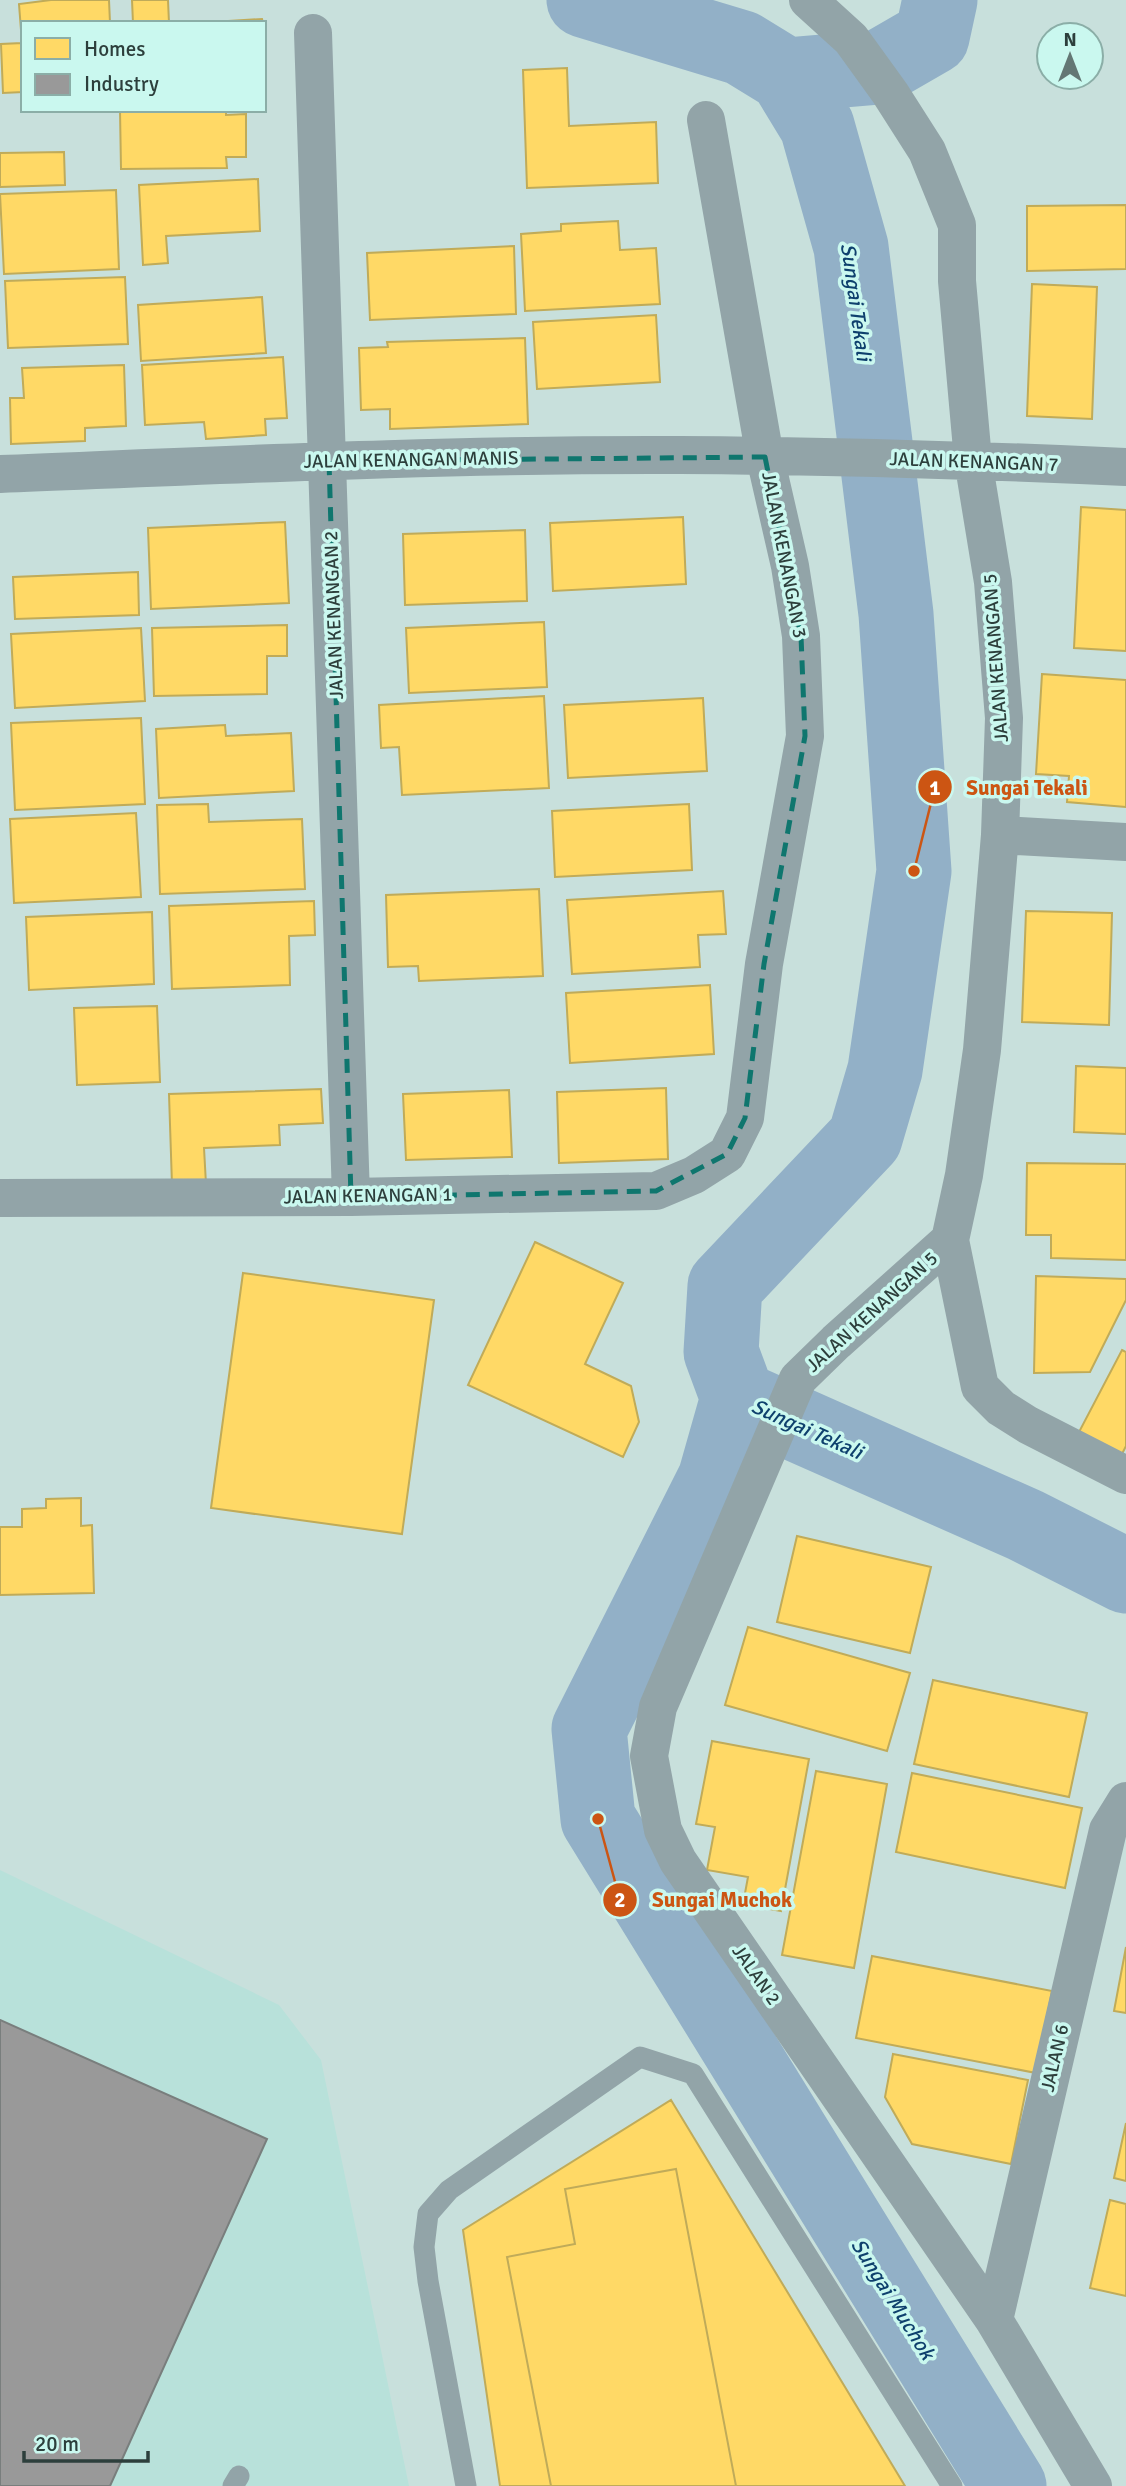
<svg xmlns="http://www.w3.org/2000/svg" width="1126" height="2486" viewBox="0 0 1126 2486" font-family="Signika,sans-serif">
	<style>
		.built { fill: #b8e1da }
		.homes { fill: #ffd966; stroke: #c0ab59; stroke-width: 2 }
		.industry { fill: #999; stroke: #797e7d; stroke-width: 2 }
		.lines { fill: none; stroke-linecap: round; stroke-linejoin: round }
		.river { stroke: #92b0c7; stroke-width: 75 }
		.lane { stroke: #92a4a8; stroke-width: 21 }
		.street { stroke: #92a4a8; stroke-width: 38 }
		.marked { fill: none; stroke: #0f766e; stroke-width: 5; stroke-dasharray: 14 9; stroke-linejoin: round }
		.labels { text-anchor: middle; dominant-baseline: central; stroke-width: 7; stroke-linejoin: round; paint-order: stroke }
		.street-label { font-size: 19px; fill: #2d3f3c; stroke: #caf8ef }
		.water-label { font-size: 21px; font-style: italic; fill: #0e406d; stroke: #caf8ef }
		.leader { fill: none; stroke: #cc5513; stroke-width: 2.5 }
		.callout-dot { fill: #cc5513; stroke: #caf8ef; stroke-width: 2.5 }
		.mark-label { font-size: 21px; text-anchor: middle; font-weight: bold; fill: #fff }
		.callout-label { font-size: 21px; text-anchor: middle; font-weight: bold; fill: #cc5513; stroke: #caf8ef; stroke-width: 7; stroke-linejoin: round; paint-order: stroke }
	</style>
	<rect width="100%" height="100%" fill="#c8e0dc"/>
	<!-- built -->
	<path class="built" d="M0,1870L279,2005L321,2060L409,2486H0Z"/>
	<!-- homes -->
	<path class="homes" d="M51,0H109L110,23H23V92L3,93L1,44L22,43L19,4Z
		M132,0H168L169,23H133Z
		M262,19L263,23H196Z
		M567,68L569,126L656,122L658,183L527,188L523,70Z
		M120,110H226V115L246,114V157H226L227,168L121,169Z
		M64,152L65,185L0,187V153Z
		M258,179L260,231L166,236L168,263L143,265L139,185Z
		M116,190L119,269L4,274L0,194Z
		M1126,205V269L1027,271V206Z
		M618,221L620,250L656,248L660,304L525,311L521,234L561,231V224Z
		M514,246L516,314L370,320L367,253Z
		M125,277L128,344L8,348L5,281Z
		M1032,284L1097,287L1092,419L1027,416Z
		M262,297L266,353L141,361L138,305Z
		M656,315L660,382L537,389L533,322Z
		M525,338L528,424L390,429V409L361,410L359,348L388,347L387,342Z
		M283,357L287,418L265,419L266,435L206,439L204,422L145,425L142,365Z
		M124,365L126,426L85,428V441L11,444L10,398H24L22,368Z
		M1081,507L1126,510V651L1074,648Z
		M683,517L686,584L553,591L550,523Z
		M285,522L289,603L151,609L148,528Z
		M525,530L527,601L405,605L403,534Z
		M138,572L139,615L15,619L13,577Z
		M544,622L547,687L409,693L406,628Z
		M287,625V656H267V694L154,696L152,628Z
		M141,628L145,701L15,708L11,634Z
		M1042,674L1126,680V807L1067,802L1069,776L1036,774Z
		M544,696L549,788L402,795L399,747L381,748L379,705Z
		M703,698L707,771L568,778L564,705Z
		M141,718L145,804L15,810L11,723Z
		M225,725L226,736L291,733L294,791L159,798L156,729Z
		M208,804L209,822L302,819L305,889L160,894L157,805Z
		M689,804L692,870L555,877L552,811Z
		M136,813L141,897L14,903L10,819Z
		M539,889L543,976L419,981L418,966L388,967L386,895Z
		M723,891L726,934L698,935L700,967L572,974L567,900Z
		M314,901L315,935L289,936L290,985L172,989L169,906Z
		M1026,911L1112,913L1109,1025L1022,1022Z
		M152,912L154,984L29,990L26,917Z
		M710,985L714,1054L570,1063L566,993Z
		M157,1006L160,1082L77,1085L74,1008Z
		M1076,1066L1126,1068V1134L1074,1132Z
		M666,1088L668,1159L559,1163L557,1092Z
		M321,1089L323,1123L279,1125L280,1145L204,1148L206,1184L172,1185L169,1094Z
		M509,1090L512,1157L406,1160L403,1094Z
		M1027,1163L1126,1164V1260L1051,1258V1235H1026Z
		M535,1242L623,1283L585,1364L631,1386L639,1422L623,1457L468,1385Z
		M243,1273L434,1300L402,1534L211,1508Z
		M1036,1276L1126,1279V1300L1090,1372L1034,1373Z
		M1122,1350L1126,1352V1446L1122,1454L1079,1432Z
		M81,1498V1526L92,1525L94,1593L0,1595V1527H22V1509L46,1508V1499Z
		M797,1536L931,1567L910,1653L777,1622Z
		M748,1627L910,1673L887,1751L725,1705Z
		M933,1680L1087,1713L1069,1797L914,1764Z
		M712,1741L809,1759L781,1911L743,1904L748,1877L707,1870L715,1827L696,1824Z
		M816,1771L887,1784L854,1968L782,1955Z
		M912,1773L1082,1808L1065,1888L896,1852Z
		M1126,1947V2013L1114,2011Z
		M872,1956L1052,1991L1036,2073L856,2038Z
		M893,2054L1028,2080L1011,2164L912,2144L885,2097Z
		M671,2100L905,2486H500L463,2230Z
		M1126,2123V2181L1114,2178Z
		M676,2169L736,2486H551L507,2257L575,2244L565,2189Z
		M1110,2200L1126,2204V2296L1090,2288Z"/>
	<!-- industry -->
	<path class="industry" d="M0,2020L267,2139L110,2486H0Z"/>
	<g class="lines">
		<!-- river -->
		<path class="river" d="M584,0L742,48L786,75L817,126L851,247L896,614L914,871L885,1070L865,1138L725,1286L721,1352L738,1398L1025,1525L1126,1576
			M786,75L880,67L932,37L940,0
			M738,1398L715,1479L589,1729L598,1819L1009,2486"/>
		<!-- lane -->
		<path class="lane" d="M233,2486L239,2476
			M466,2486L428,2281L424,2247L428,2214L449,2190L640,2057L693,2074L952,2486"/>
		<!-- street -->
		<path class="street" d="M808,0L851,39L890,93L927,151L957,225V281L973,460L993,582L1004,718L1000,835L982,1050L964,1175L950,1240L836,1342L798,1379L658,1707L649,1756L663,1830L678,1861L994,2320L1093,2486
			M313,33L351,1197
			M0,474C226,465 453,454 679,455C828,456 977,460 1126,467
			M1000,835L1126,842
			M0,1198L351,1197L656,1191L694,1175L727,1154L745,1118L764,964L805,736L801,636L790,566L765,457L706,120
			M950,1240L980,1387L1001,1408L1028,1425L1126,1475
			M994,2320L1108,1830L1126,1801"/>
	</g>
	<!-- marked area -->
	<path class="marked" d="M765,457L801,636L805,736L764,964L745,1118L727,1154L656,1191L351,1197L329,461Z"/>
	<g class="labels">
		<!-- street labels -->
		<g class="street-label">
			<text transform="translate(411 460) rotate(-1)">JALAN KENANGAN MANIS</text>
			<text transform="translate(974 462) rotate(2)">JALAN KENANGAN 7</text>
			<text transform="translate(784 555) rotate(79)">JALAN KENANGAN 3</text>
			<text transform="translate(334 615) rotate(-92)">JALAN KENANGAN 2</text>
			<text transform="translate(996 658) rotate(-94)">JALAN KENANGAN 5</text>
			<text transform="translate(368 1196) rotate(-1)">JALAN KENANGAN 1</text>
			<text transform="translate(872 1312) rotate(-42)">JALAN KENANGAN 5</text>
			<text transform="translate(756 1975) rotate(55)">JALAN 2</text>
			<text transform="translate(1055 2058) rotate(-77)">JALAN 6</text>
		</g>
		<!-- water labels -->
		<g class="water-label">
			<text transform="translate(856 302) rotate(82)">Sungai Tekali</text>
			<text transform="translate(807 1429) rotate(24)">Sungai Tekali</text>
			<text transform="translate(893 2299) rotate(58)">Sungai Muchok</text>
		</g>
	</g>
	<!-- callouts -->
	<path class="leader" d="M914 871L935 787M598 1819L620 1900"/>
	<g class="callout-dot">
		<circle cx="914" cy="871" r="7"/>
		<circle cx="598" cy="1819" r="7"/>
		<circle cx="935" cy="787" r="18"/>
		<circle cx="620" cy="1900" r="18"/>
	</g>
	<g class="mark-label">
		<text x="935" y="795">1</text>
		<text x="620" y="1907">2</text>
	</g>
	<g class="callout-label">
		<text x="1027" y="795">Sungai Tekali</text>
		<text x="722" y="1907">Sungai Muchok</text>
	</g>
	<!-- legend -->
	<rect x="21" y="21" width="245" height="91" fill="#caf8ef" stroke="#8baea7" stroke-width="2"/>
	<rect x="35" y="38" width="35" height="21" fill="#ffd966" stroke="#8baea7" stroke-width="2"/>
	<text x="84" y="56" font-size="21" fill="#2d3f3c">Homes</text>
	<rect x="35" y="74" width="35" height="21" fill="#999999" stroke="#8baea7" stroke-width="2"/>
	<text x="84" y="91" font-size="21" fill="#2d3f3c">Industry</text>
	<!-- north arrow -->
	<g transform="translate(1070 56)"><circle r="33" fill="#caf8ef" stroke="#8baea7" stroke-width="2"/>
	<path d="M0-5L12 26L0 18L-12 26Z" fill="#637774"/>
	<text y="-10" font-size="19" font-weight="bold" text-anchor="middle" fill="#2d3f3c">N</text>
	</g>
	<!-- scale -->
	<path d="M24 2451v10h124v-10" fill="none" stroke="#2d3f3c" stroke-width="3.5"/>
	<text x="35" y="2451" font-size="21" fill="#2d3f3c" stroke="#caf8ef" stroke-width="5" paint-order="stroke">20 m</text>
</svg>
